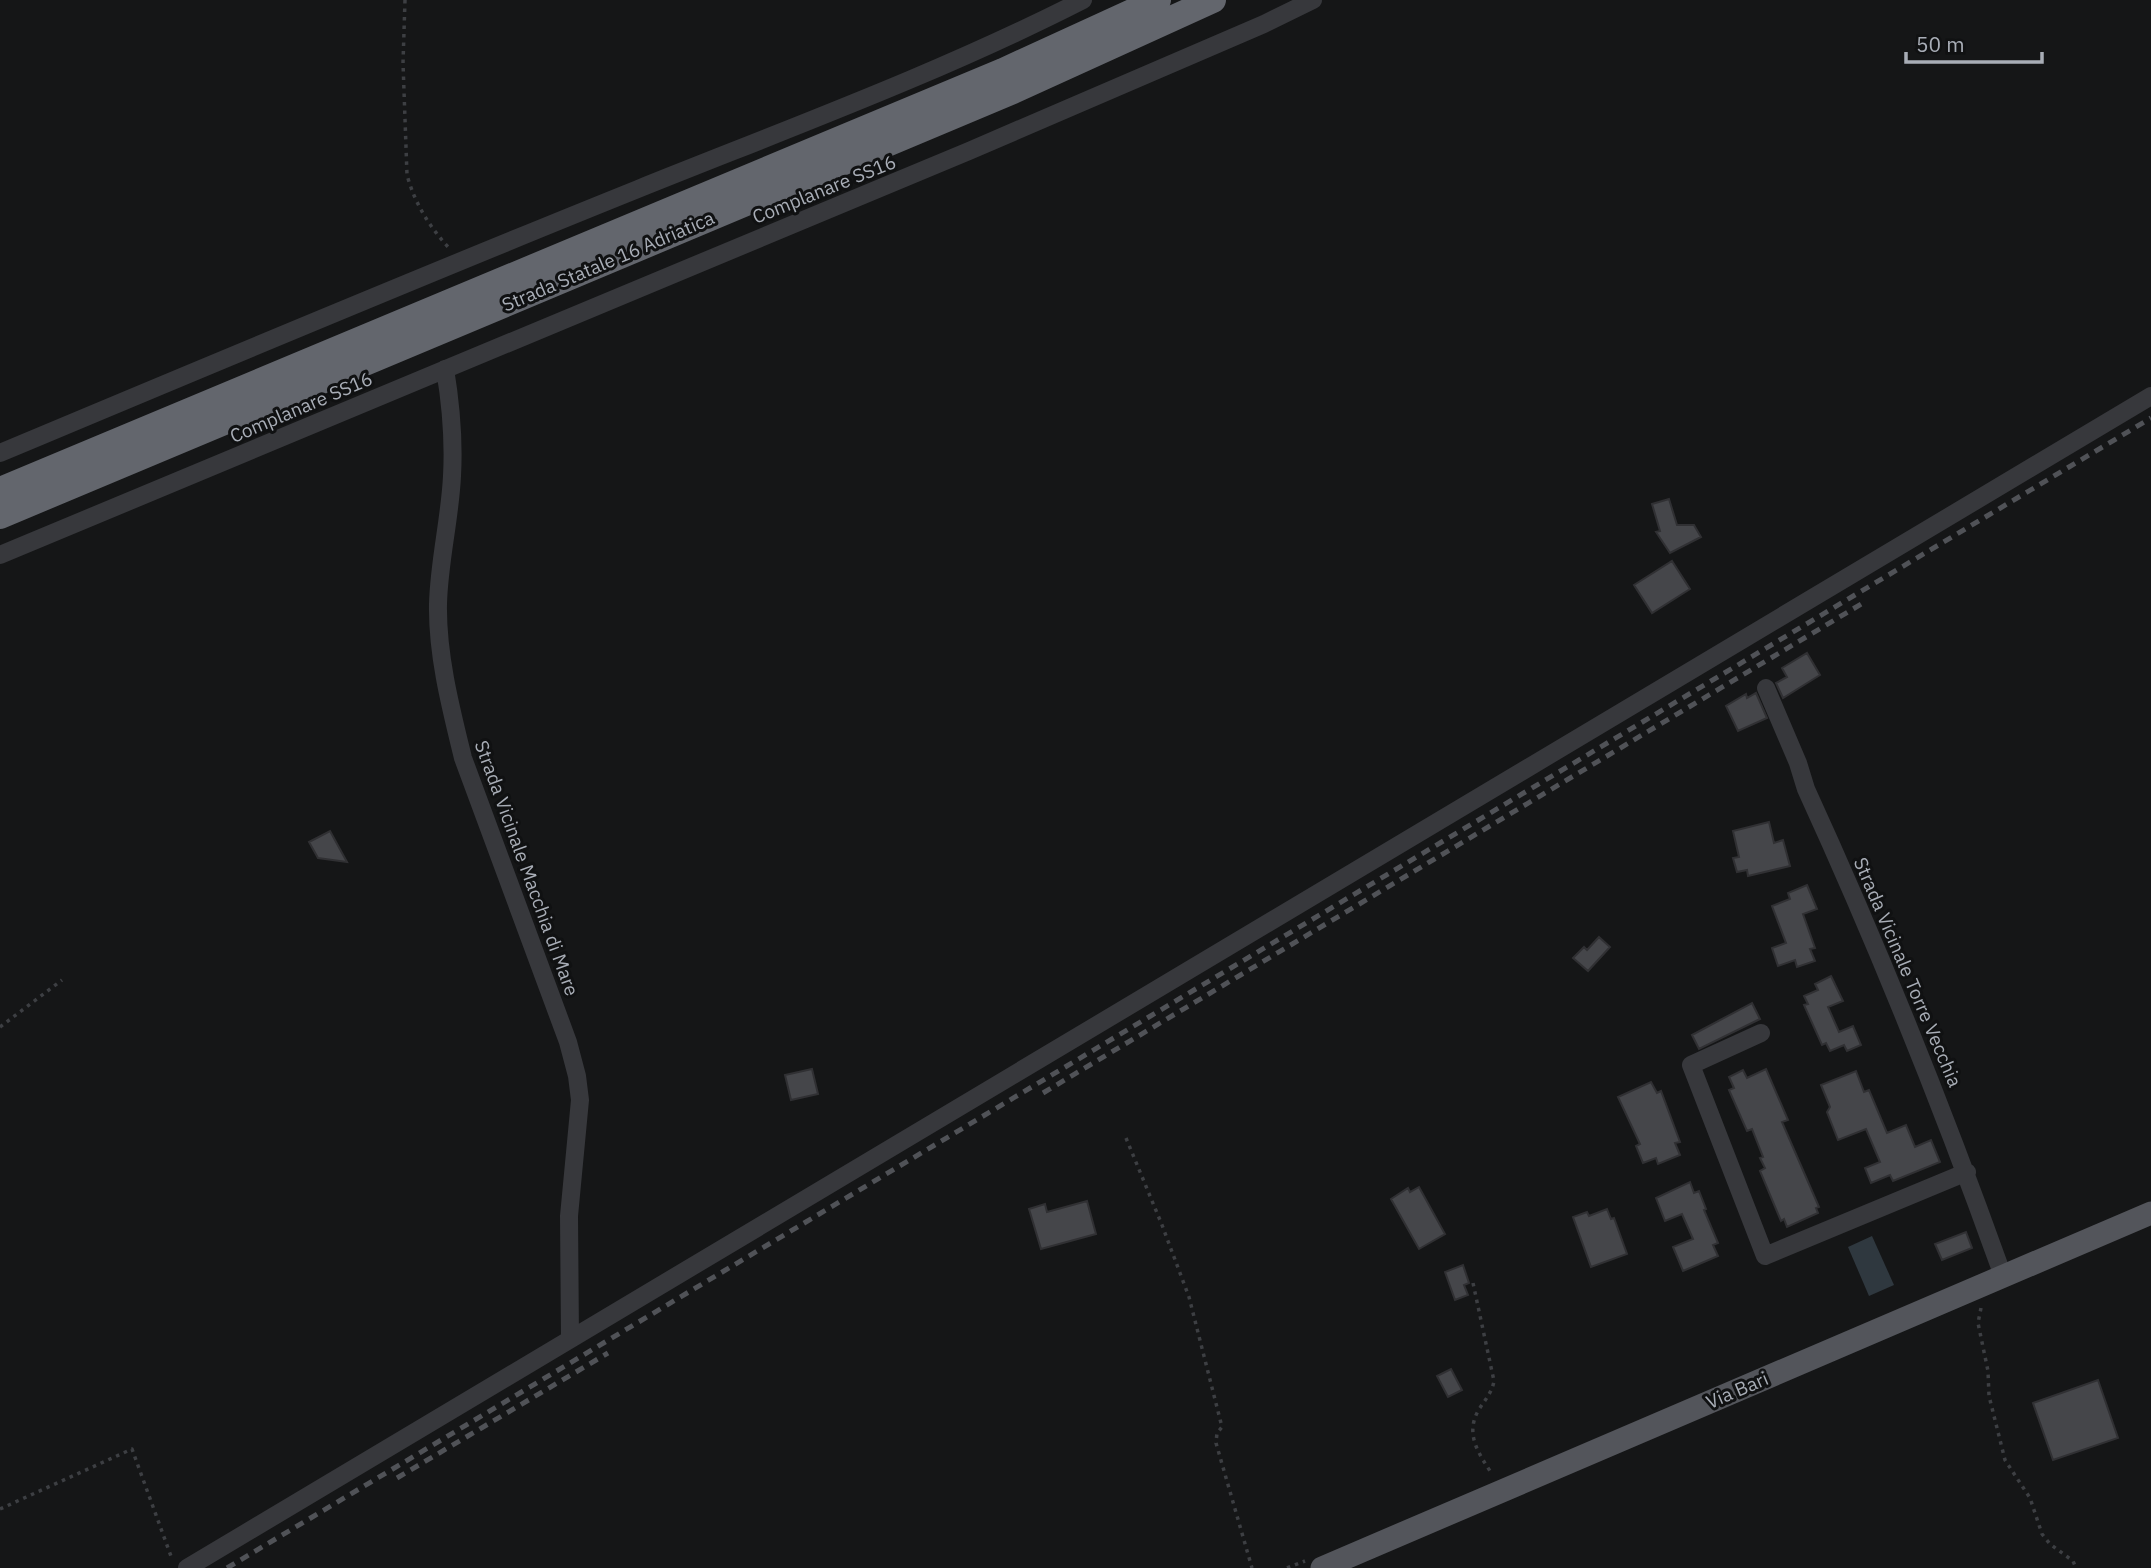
<svg xmlns="http://www.w3.org/2000/svg" width="2151" height="1568" viewBox="0 0 2151 1568" font-family="'IBM Plex Sans',sans-serif">
	<style>
		.water { fill: #2f383f }
		.building { fill: #45464a; stroke: #303033; stroke-width: 2 }
		.lines { fill: none; stroke-linecap: round; stroke-linejoin: round }
		.path { stroke: #3d3f43; stroke-width: 3.5; stroke-dasharray: 3.5 5; stroke-linecap: butt }
		.minor { stroke: #37383c; stroke-width: 18 }
		.major { stroke: #53555b; stroke-width: 23 }
		.highway { stroke: #63666d; stroke-width: 26 }
		.rail { stroke: #505257; stroke-width: 5; stroke-dasharray: 9 7; stroke-linecap: butt }
		.labels { text-anchor: middle; dominant-baseline: central; stroke-width: 6; stroke-linejoin: round; paint-order: stroke }
		.street-label { font-size: 19px; fill: #a8adb6; stroke: #101112 }
	</style>
	<rect width="100%" height="100%" fill="#151617"/>
	<!-- water -->
	<path class="water" d="M1872,1236L1894,1285L1869,1296L1848,1247Z"/>
	<!-- building -->
	<path class="building" d="M1669,499L1677,525H1694L1701,537L1670,553L1656,532L1660,531L1652,504Z
		M1672,561L1690,589L1652,613L1634,585Z
		M1807,653L1820,675L1783,698L1776,683L1787,677L1782,668Z
		M1756,693L1767,718L1738,731L1726,706L1746,694L1747,698Z
		M1769,822L1774,843L1783,840L1790,866L1748,876L1747,870L1737,872L1733,858L1739,857L1733,831Z
		M330,831L347,862L318,858L309,842Z
		M1807,885L1817,909L1803,914L1815,948L1810,949L1815,961L1797,967L1795,960L1778,966L1772,948L1786,943L1772,906L1790,899L1788,893Z
		M1599,937L1610,947L1588,971L1573,958L1584,947L1587,950Z
		M1831,976L1843,1001L1828,1007L1839,1032L1853,1026L1861,1045L1847,1051L1844,1045L1830,1051L1826,1043L1822,1045L1804,1005L1808,1004L1804,996L1818,990L1815,984Z
		M1752,1003L1760,1019L1699,1049L1692,1035Z
		M812,1069L818,1094L791,1100L785,1075Z
		M1766,1069L1788,1120L1782,1122L1819,1207L1816,1208L1818,1213L1787,1227L1784,1219L1781,1221L1760,1171L1765,1168L1760,1158L1763,1157L1752,1129L1747,1131L1729,1090L1734,1088L1729,1077L1743,1070L1747,1078Z
		M1856,1071L1864,1092L1869,1090L1887,1133L1906,1125L1915,1147L1931,1140L1940,1162L1893,1181L1890,1175L1871,1183L1865,1168L1880,1162L1866,1129L1838,1140L1827,1112L1830,1107L1821,1085Z
		M1651,1082L1657,1093L1661,1091L1680,1142L1675,1143L1680,1155L1658,1164L1656,1158L1643,1163L1636,1146L1640,1144L1618,1097Z
		M1690,1182L1694,1193L1699,1191L1706,1209L1704,1210L1718,1243L1713,1245L1718,1256L1683,1271L1673,1247L1693,1239L1682,1214L1665,1221L1656,1198Z
		M1419,1187L1445,1234L1419,1249L1391,1199L1408,1188L1410,1192Z
		M1087,1201L1096,1234L1041,1249L1029,1209L1045,1204L1047,1212Z
		M1607,1209L1611,1219L1614,1218L1627,1254L1591,1267L1573,1217L1587,1212L1589,1216Z
		M1966,1232L1972,1248L1942,1260L1935,1244Z
		M1463,1265L1469,1283L1464,1285L1468,1295L1455,1300L1445,1272Z
		M1451,1369L1462,1390L1448,1397L1437,1376Z
		M2098,1380L2118,1438L2053,1460L2033,1403Z"/>
	<g class="lines">
		<!-- path -->
		<path class="path" d="M405,0L403,63L407,175C415,204 429,226 449,248
			M0,1027L62,980
			M1126,1138L1162,1225L1189,1297L1222,1427L1217,1433L1216,1443L1252,1568
			M1473,1283L1494,1381C1492,1393 1484,1401 1478,1411C1465,1435 1479,1454 1492,1474
			M1981,1308L1978,1323L1988,1371L1989,1396L2005,1460L2030,1498L2042,1534L2050,1544L2073,1561L2076,1568
			M0,1509L132,1449L172,1559
			M1287,1568L1305,1561"/>
		<!-- minor -->
		<path class="minor" d="M445,369C451,405 454,440 452,476C450,519 439,561 438,604C437,655 451,709 463,758L568,1042L577,1076L580,1100L569,1216L570,1339
			M0,453C212,364 424,275 638,189C787,129 940,73 1083,0
			M0,555L969,151L1264,24L1313,0
			M1766,688L1798,763L1806,789C1879,948 1944,1111 2003,1276
			M1761,1033L1691,1065L1765,1256L1967,1172
			M187,1568L2151,396"/>
		<!-- major -->
		<path class="major" d="M1322,1568L2151,1213"/>
		<!-- highway -->
		<path class="highway" d="M0,490L1003,71L1158,0
			M0,516L1013,91L1213,0"/>
		<!-- rail -->
		<path class="rail" d="M1043,1093L1863,603
			M397,1478L608,1353
			M227,1568L2151,418"/>
	</g>
	<g class="labels">
		<!-- street labels -->
		<g class="street-label">
			<text transform="translate(824 189) rotate(-22)">Complanare SS16</text>
			<text transform="translate(608 261) rotate(-23)">Strada Statale 16 Adriatica</text>
			<text transform="translate(301 407) rotate(-23)">Complanare SS16</text>
			<text transform="translate(527 868) rotate(70)">Strada Vicinale Macchia di Mare</text>
			<text transform="translate(1908 972) rotate(67)">Strada Vicinale Torre Vecchia</text>
			<text transform="translate(1737 1390) rotate(-23)">Via Bari</text>
		</g>
	</g>
	<!-- scale -->
	<path d="M1906 52v10h136v-10" fill="none" stroke="#a8adb6" stroke-width="3.5"/>
	<text x="1916" y="52" font-size="21" fill="#a8adb6" stroke="#101112" stroke-width="5" paint-order="stroke">50 m</text>
</svg>
